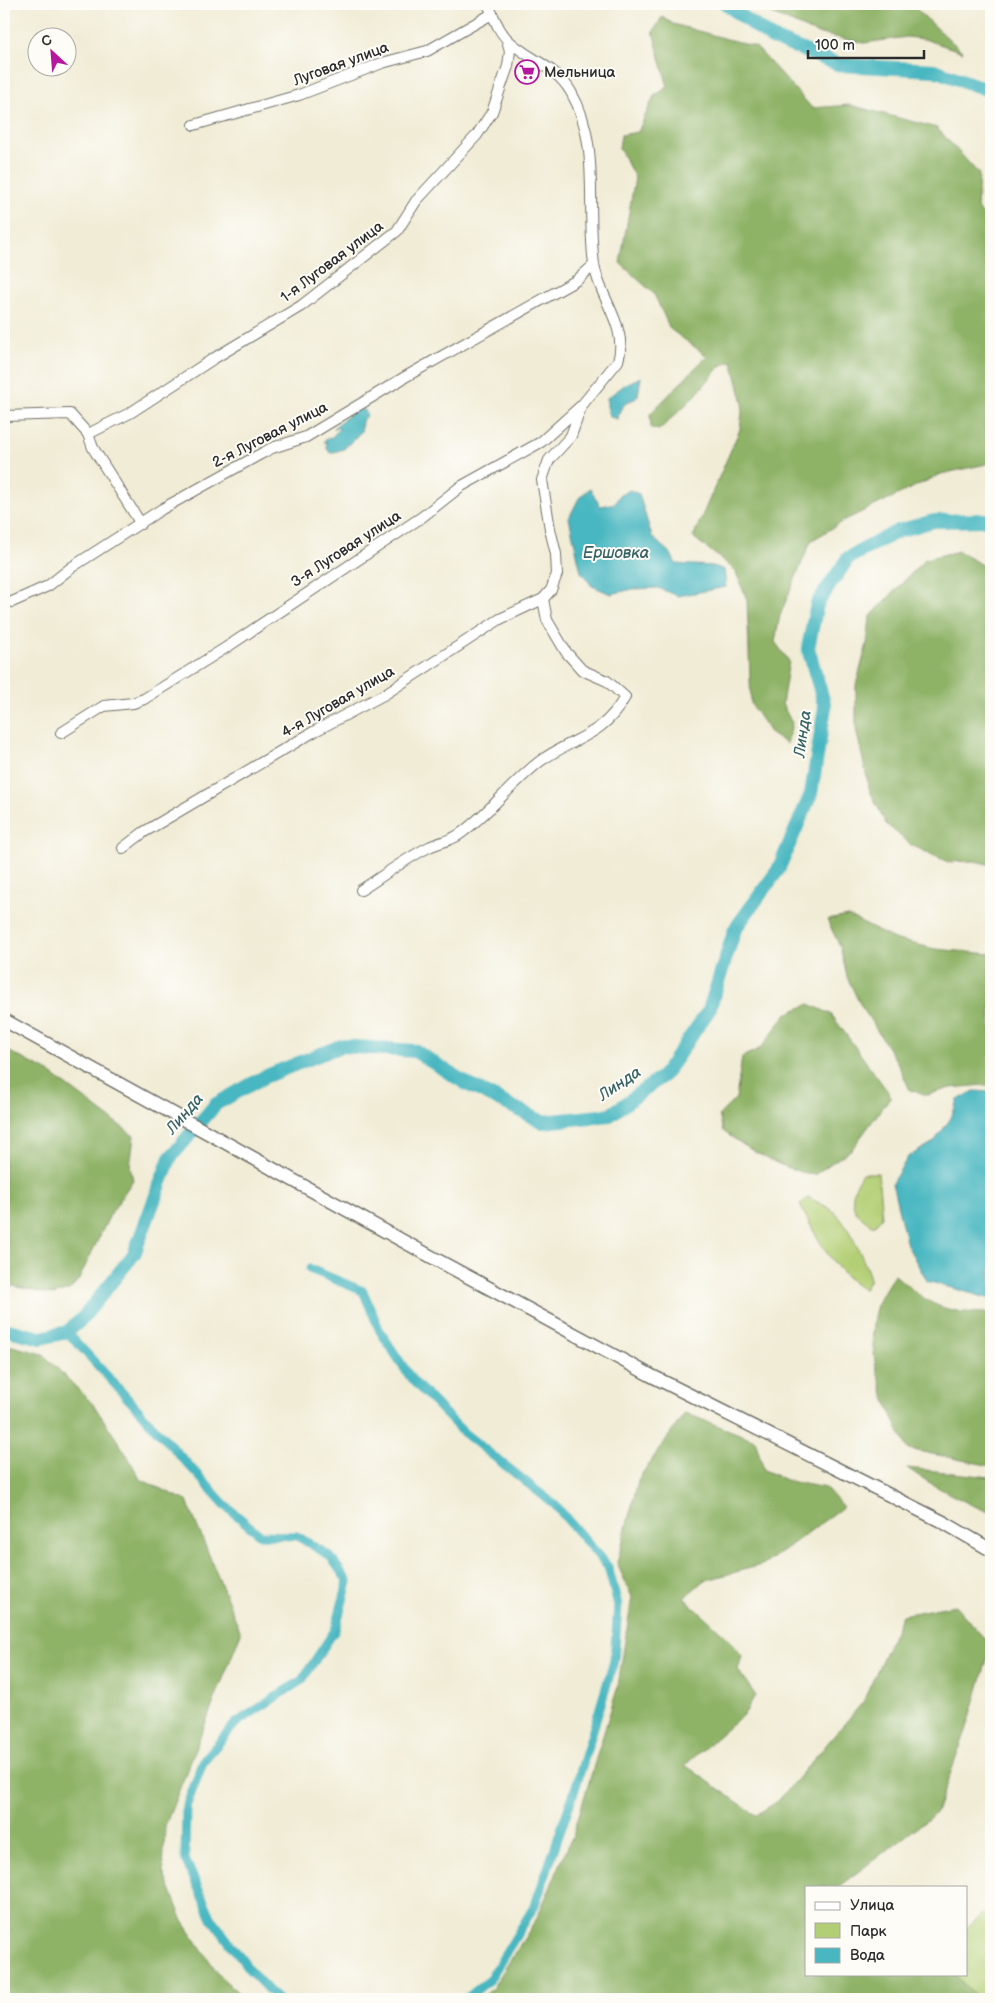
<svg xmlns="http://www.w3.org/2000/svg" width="995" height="2003" viewBox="0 0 995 2003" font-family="'Balsamiq Sans',sans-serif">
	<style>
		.green { fill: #b3cf75; stroke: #6f7d50 }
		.forest { fill: #8eb266; stroke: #5c6e48 }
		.water { fill: #49b7c1; stroke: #3a7176 }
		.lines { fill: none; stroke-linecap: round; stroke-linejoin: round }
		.canal { stroke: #49b7c1; stroke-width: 9 }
		.river { stroke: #49b7c1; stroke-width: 14 }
		.minor-casing { stroke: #706f67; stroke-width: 12 }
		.major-casing { stroke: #706f67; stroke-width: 15 }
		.minor { stroke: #fff; stroke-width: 10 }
		.major { stroke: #fff; stroke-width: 12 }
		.labels { text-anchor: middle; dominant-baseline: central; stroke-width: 4; stroke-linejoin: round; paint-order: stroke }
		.street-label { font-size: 15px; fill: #2b2b2b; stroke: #fdfcf7 }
		.poi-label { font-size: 15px; fill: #2b2b2b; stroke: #fdfcf7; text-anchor: start }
		.water-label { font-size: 16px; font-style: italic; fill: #376367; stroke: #fdfcf7 }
	</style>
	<rect width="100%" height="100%" fill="#fdfcf7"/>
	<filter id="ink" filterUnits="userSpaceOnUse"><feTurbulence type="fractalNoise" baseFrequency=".02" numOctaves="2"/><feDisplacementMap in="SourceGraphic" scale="10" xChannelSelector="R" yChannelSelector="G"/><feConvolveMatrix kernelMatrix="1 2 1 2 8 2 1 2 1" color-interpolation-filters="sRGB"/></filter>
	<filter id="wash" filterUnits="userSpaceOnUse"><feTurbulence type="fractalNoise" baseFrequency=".0096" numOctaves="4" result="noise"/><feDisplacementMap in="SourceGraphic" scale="20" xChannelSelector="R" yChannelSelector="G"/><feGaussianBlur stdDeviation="1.12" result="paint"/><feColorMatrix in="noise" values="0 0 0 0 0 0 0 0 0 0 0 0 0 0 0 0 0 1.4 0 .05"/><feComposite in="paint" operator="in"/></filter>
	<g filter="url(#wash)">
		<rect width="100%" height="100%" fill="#f1ecd6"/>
		<!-- green -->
		<path class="green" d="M862,1173H878L882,1217L874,1226C848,1212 848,1197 862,1173Z
			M808,1197C816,1202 825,1205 832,1210C847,1221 865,1261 870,1279L864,1290C833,1271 816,1236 800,1205Z
			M991,1908V1994L985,1999H978L954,1974H966V1928Z"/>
		<!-- forest -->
		<path class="forest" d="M753,4H916L914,7L963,52L924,39L907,37L864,43L816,33L756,7Z
			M662,17L673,24L756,47L812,108L850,105L937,128L979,174L977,208L991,224V463L941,474L847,519L811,541L780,615L775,642L789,661L782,704L792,723L787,744L771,734L751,704L747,600L735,570L693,537L740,429L743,403L732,361L720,366L695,396L659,430L651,428L650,414L707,356L670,329L654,294L620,263L635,178L619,148L621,135L638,132L654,96L668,87L653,32Z
			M959,551L988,569L991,577V865L975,861L948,862L911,845L886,824L870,791L856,729V685L867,644L870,617L925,559Z
			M848,916L894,939L935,949L991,954V1086L984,1085L950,1088L927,1095L910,1090L897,1062L859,1002L847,977L840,946L827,920Z
			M809,1004L831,1014L891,1096L852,1149L814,1175C779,1168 751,1151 723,1131L719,1115L736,1098L742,1057L761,1048L786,1014Z
			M4,1049L47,1071L134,1136L130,1166L133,1180L111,1213L79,1279L71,1289L54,1295L4,1284V1254L8,1243L4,1230Z
			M894,1274C930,1306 942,1313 991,1313V1466L908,1449C887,1409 862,1349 877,1305C881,1294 889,1284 894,1274Z
			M4,1344L43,1354L93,1404L127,1455L140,1479L187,1501L241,1633L165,1826L163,1872L183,1921L219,1975L245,1999H4Z
			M685,1413L755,1440L764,1470L788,1481L826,1488L843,1507L765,1564L703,1581L684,1598L730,1640L742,1656L738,1670L756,1696L745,1713L685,1765L756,1815L778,1801L863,1702L902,1615L955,1605L991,1646L967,1728L936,1813L838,1887H806V1974H954L978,1999H480L492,1989L536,1920L573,1835L618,1686L632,1597L617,1563L639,1478Z
			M907,1468L991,1477V1513C961,1501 933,1486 907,1468Z"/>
		<!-- water -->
		<path class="water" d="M641,377L638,395L635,399C626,401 618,409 618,419L610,417L607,406V398L626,384Z
			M357,409L365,410L367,416L362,421L361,432L344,449L330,453L326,447L327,443L324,442L325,440L332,437L340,428H333Z
			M590,488L600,506L614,504L620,495L630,490L639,494L652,537L671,554L676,564L713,566L724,570L726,587L678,596L658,588L633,589L611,594L592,586L581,572L569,518L579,498Z
			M974,1091L991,1092V1299L927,1281L907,1245L892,1183L908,1157L934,1142L951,1118L958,1100Z"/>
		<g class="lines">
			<!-- canal -->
			<path class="canal" d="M310,1269L363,1291L380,1331L412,1380L463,1432L555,1505L608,1567L618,1605L614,1661L576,1786L535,1905L490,1979L466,1999
				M67,1332L227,1507L260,1535L297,1536L330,1556L348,1582L335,1630L302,1680L236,1723L204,1760L186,1807L185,1859L212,1919L251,1972L277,1999"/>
			<!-- river -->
			<path class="river" d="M726,4L770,37L840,65L934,70L991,91
				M4,1329L41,1338L67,1332L82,1319L134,1254L170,1158L216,1104L264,1077L341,1046L415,1051L467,1084L543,1122L610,1115L664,1075L709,1010L735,929L778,870L811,794L825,707L808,648L817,604L848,558L898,531L934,521L991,520"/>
		</g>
	</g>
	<g filter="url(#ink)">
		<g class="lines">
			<!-- minor casing -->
			<g class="minor-casing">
				<path id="minor" d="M194,125L299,95L382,63L427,51L492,14
					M4,416L70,414L88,434L93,448L141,524
					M88,434L130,413L213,359L301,306L397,231L416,201L477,135L492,112L508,66L510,51L507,40
					M12,602L48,586L72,567L162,509L257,456L272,448L306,437L405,377L577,280L594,265
					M61,733L104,706L133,703L144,699L227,647L422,517L460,487L541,442L582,405L618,361C629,327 598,296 594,264C586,208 601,143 571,92C556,66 529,60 508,40C498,31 493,15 488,4
					M123,848L144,832L315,731L385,694L500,619L543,599L551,590L557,574L556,554L550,529L542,480L549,460L571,436L581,407
					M361,890C383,876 405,859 429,847C439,842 451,841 460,834C489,813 511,784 539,762C573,737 602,738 625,697L607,681L582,670L566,652L547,620L543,599"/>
			</g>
			<!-- major casing -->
			<g class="major-casing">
				<path id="major" d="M4,1020L439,1261L650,1375L943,1522L991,1550"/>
			</g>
			<!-- minor -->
			<use href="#minor" class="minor"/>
			<!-- major -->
			<use href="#major" class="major"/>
		</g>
	</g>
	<!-- icons -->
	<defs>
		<g id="supermarket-ring" transform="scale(1.25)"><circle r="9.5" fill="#fdfcf7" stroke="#b5179e" stroke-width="1.5"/><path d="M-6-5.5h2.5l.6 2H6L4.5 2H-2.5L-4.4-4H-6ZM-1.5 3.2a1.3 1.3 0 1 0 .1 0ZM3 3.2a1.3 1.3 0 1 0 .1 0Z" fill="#b5179e"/></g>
	</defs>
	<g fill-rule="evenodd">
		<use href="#supermarket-ring" x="527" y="72"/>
	</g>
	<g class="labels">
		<!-- street labels -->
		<g class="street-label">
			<text transform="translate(341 64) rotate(-20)">Луговая улица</text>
			<text transform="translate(332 262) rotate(-37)">1-я Луговая улица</text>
			<text transform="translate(270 435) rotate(-27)">2-я Луговая улица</text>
			<text transform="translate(346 549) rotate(-33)">3-я Луговая улица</text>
			<text transform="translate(338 702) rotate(-30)">4-я Луговая улица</text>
		</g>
		<!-- poi labels -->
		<g class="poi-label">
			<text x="544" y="72">Мельница</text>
		</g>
		<!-- water labels -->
		<g class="water-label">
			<text x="616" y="553">Ершовка</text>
			<text transform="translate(803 734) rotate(-82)">Линда</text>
			<text transform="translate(620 1084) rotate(-34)">Линда</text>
			<text transform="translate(185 1114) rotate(-49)">Линда</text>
		</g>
	</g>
	<!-- margin -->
	<rect width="995" height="2003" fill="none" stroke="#fdfcf7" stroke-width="20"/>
	<!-- legend -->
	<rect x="805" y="1886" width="162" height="90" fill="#fdfcf7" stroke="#a9a8a5"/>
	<rect x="815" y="1902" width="25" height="8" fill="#ffffff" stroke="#a9a8a5"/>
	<text x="850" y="1910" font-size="15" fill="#2b2b2b">Улица</text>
	<rect x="815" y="1923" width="25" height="15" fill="#b3cf75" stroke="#a9a8a5"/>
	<text x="850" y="1936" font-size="15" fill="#2b2b2b">Парк</text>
	<rect x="815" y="1948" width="25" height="15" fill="#49b7c1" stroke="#a9a8a5"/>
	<text x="850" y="1960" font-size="15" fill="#2b2b2b">Вода</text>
	<!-- north arrow -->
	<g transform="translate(52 52) rotate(334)"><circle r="24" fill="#fdfcf7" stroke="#a9a8a5"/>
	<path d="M0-4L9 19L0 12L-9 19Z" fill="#b5179e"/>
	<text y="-8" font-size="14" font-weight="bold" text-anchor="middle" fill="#2b2b2b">С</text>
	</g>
	<!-- scale -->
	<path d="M808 50v8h116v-8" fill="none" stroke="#2b2b2b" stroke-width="2.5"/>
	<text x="815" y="50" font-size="15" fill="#2b2b2b" stroke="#fdfcf7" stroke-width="4" paint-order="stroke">100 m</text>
</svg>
